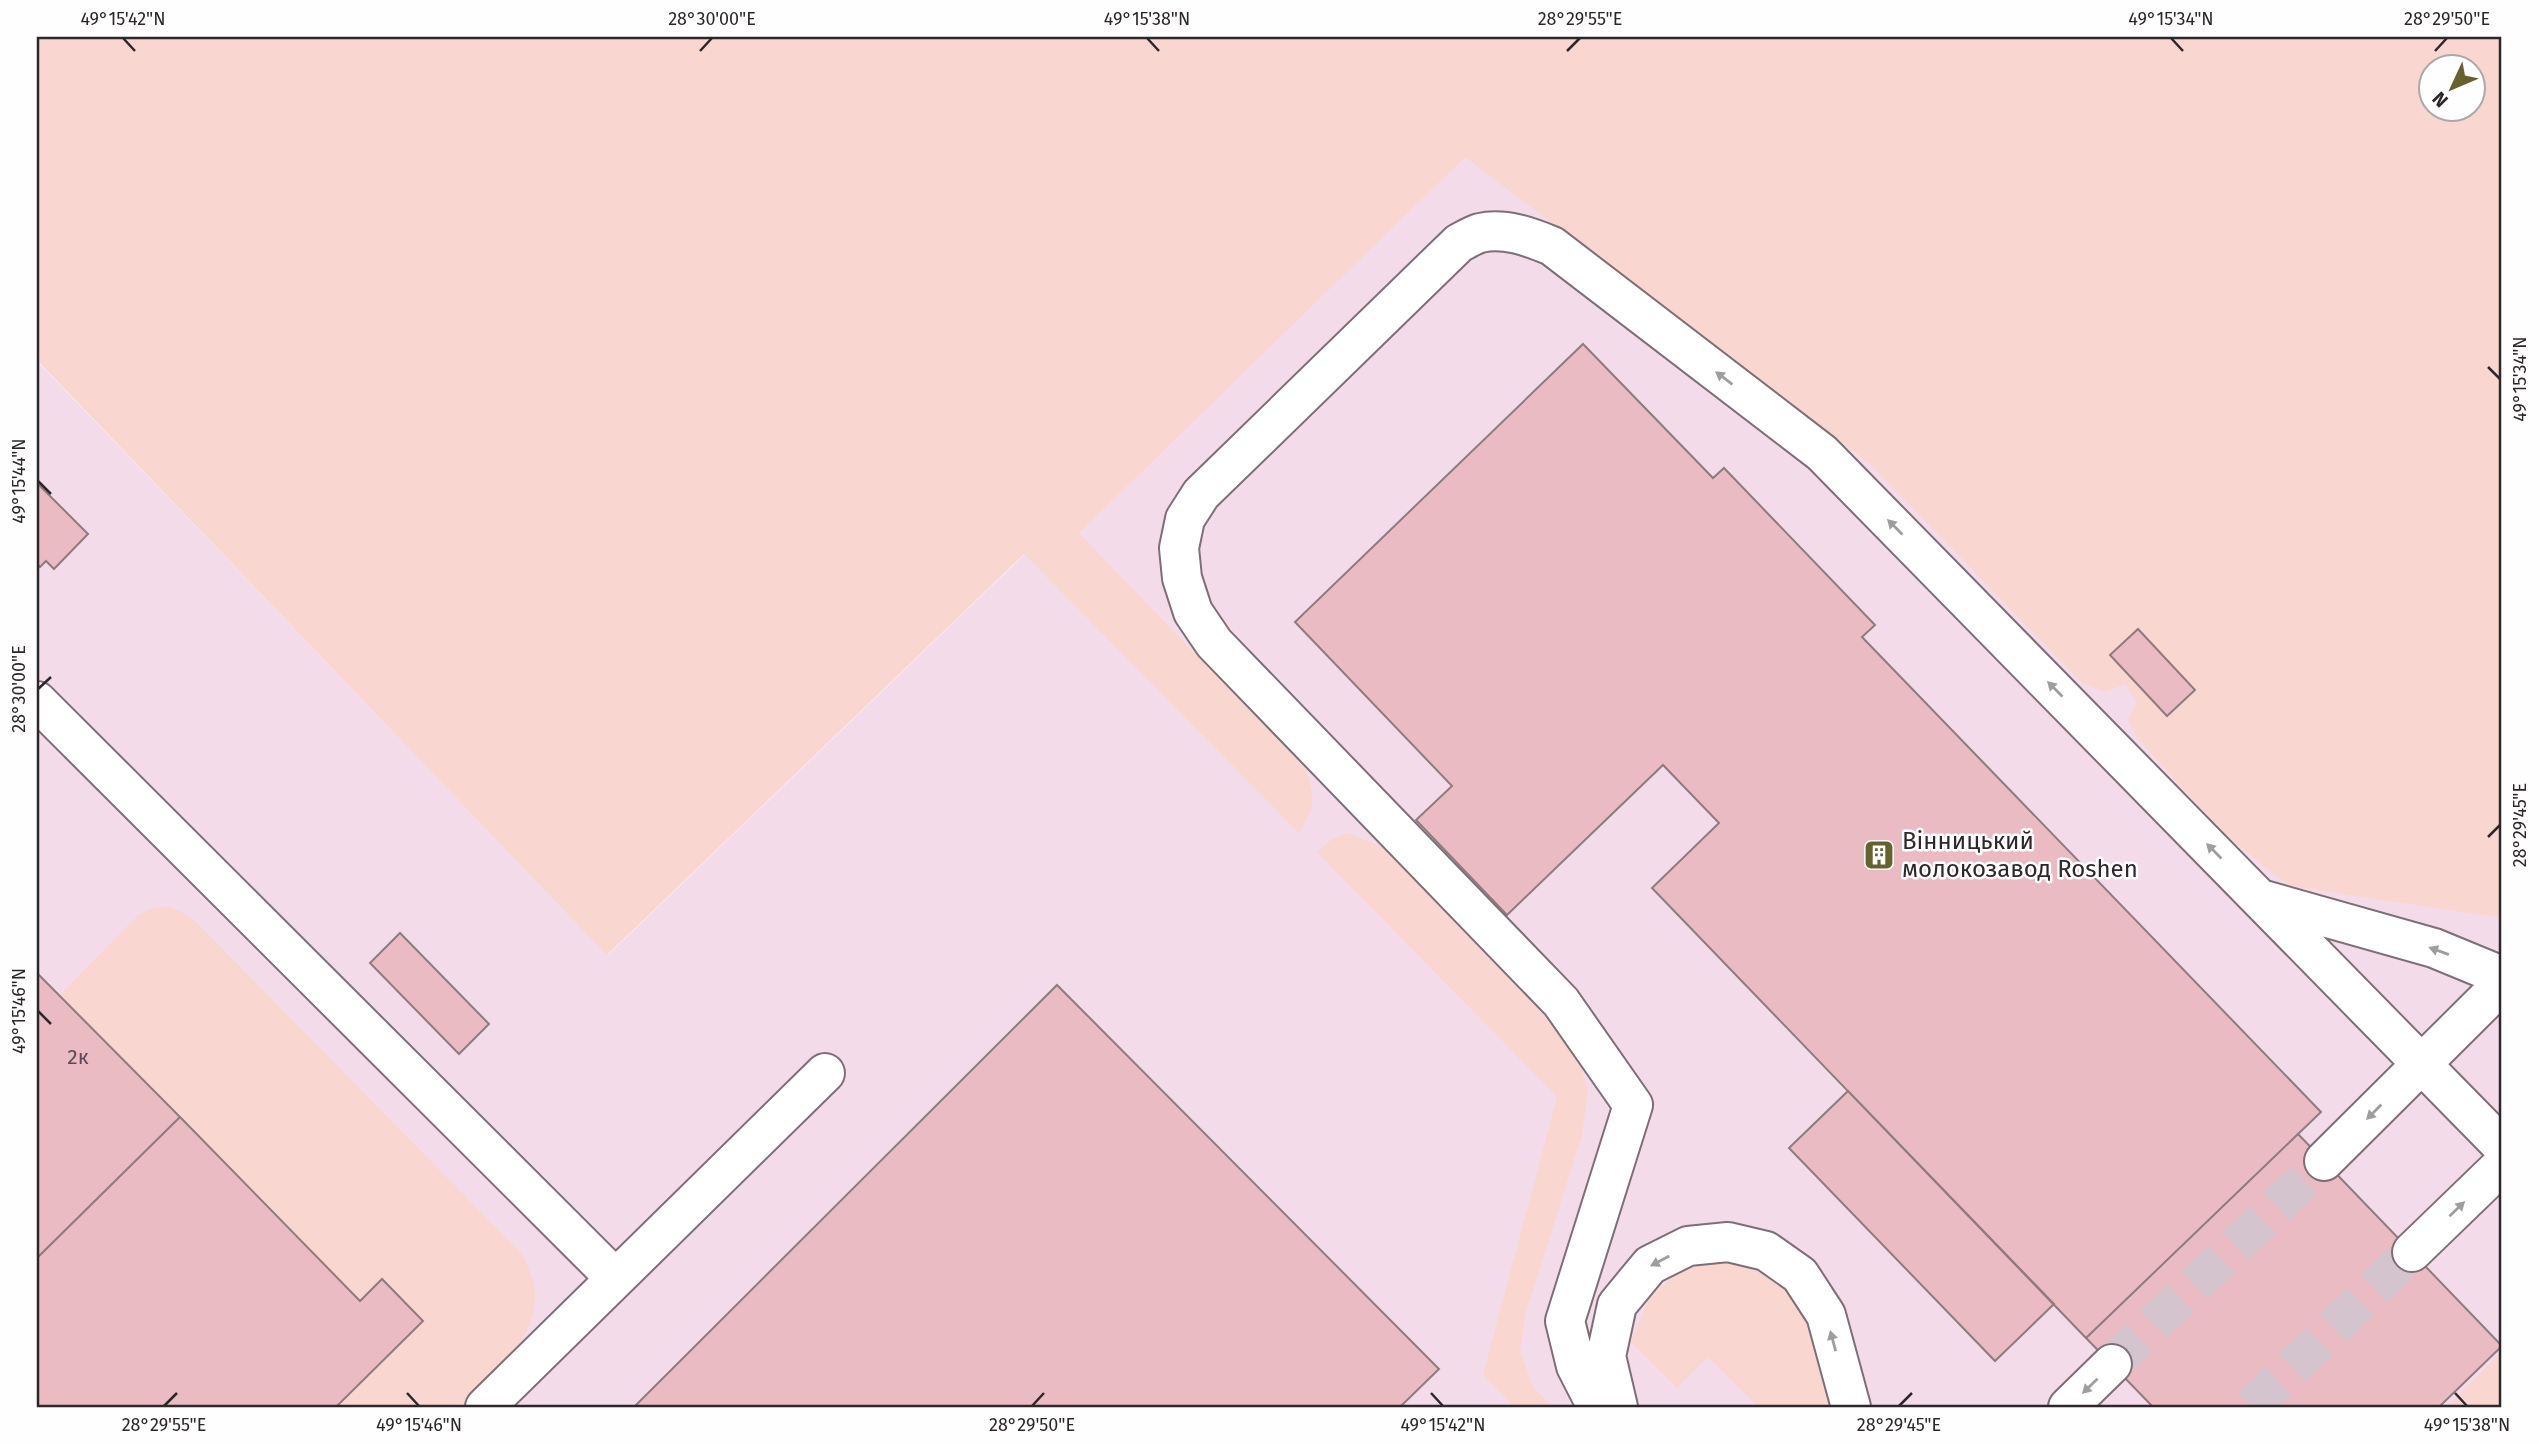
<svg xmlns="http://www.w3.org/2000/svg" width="2539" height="1444" viewBox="0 0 2539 1444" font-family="'Fira Sans',sans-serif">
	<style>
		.built { fill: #f4dbea }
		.green { fill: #f9d7d0; fill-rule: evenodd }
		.building { fill: #ebbbc4; stroke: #8d7b7e; stroke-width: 2 }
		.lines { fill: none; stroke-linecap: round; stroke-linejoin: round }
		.minor-tunnel { stroke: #d3c4cd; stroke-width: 38; stroke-dasharray: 38 19; stroke-linecap: butt }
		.minor-casing { stroke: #7e6e77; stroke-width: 42 }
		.minor { stroke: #fff; stroke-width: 38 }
		.oneway { fill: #a09d9f }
		.ticks { fill: none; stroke: #2d262a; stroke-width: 2.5 }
		.labels { text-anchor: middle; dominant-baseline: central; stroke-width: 5; stroke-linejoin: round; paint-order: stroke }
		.number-label { font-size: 21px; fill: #5c4b50 }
		.poi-label { font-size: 24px; fill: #2d262a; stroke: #fefefe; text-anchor: start }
		.neatline { fill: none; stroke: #2d262a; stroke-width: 2.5 }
		.ticks-label { font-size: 18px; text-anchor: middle; fill: #2d262a }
	</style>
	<rect width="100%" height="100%" fill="#fdebf6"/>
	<!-- built -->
	<path class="built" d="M1471,125L2502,850V1407H37V361L608,955Z"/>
	<!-- green -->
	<path class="green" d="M37,37H2502V918L2289,886L2224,834L2137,738L2128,719L2137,701L2125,684L2106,692L2082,683L1870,464L1465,157L1079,533L1305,768C1315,797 1316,807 1299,833L1024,554L607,955L37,360ZM2430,66H2472V108H2430Z
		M1348,833L1382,847L1550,1017L1574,1047L1588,1090L1582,1135L1525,1316L1520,1350L1533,1387L1553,1407H1514L1483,1375L1557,1097L1317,852L1332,839Z
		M168,907L183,912L196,922L523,1255C527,1266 534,1279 535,1291C539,1339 490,1377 460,1407H336L423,1321L382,1279L360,1301L59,996L138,915L153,908Z
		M1728,1260L1751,1265L1784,1282L1807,1318L1831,1407H1758L1708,1357L1677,1388L1631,1342L1648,1300L1673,1276L1696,1263Z
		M2502,1351V1407H2446Z"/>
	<!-- building -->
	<path class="building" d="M1583,344L1713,478L1724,468L1875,625L1862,637L2321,1112L2086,1338L1652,888L1719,823L1663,765L1507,915L1416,820L1452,786L1295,622Z
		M37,483L88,534L54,569L46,561L40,567L37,563Z
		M2138,629L2195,690L2167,716L2110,655Z
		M400,933L489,1024L459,1054L370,963Z
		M37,973L180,1117L37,1258Z
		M1057,985L1439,1369L1400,1407H634Z
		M1848,1091L2054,1304L1995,1361L1789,1148Z
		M180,1117L360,1301L382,1279L423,1321L336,1407H37V1258Z
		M2298,1134L2502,1346L2439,1407H2153L2086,1338Z"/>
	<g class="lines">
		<!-- minor-tunnel -->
		<path class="minor-tunnel" d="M2112,1364L2324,1161
			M2251,1407L2412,1252"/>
		<!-- minor casing -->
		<g class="minor-casing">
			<path id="minor" d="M37,701L615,1278
				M2264,900L2434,948L2502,976
				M2324,1161L2502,984
				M2412,1252L2502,1165
				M485,1407L825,1073
				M1597,1407L1576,1366L1565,1321L1633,1105L1561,1002L1214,643L1193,612L1182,578L1179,548L1185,519L1201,494L1459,243C1465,240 1473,235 1480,233C1504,227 1530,237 1552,246L1822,453L2502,1146
				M1618,1407L1606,1356L1617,1305L1650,1265L1688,1246L1728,1242L1766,1251L1800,1275L1826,1315L1851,1407
				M2068,1407L2112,1364"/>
		</g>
		<!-- minor -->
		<use href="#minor" class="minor"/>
	</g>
	<!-- one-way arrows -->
	<defs><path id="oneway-solid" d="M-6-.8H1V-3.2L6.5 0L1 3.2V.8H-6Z" transform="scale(1.75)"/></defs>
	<g class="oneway">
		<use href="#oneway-solid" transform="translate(1724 378) rotate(-143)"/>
		<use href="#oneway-solid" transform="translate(1895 527) rotate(-135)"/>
		<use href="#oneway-solid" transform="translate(2055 689) rotate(-135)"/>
		<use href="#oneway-solid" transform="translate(2214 851) rotate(-135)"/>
		<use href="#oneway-solid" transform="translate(2439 951) rotate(-160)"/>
		<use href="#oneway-solid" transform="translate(2374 1112) rotate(135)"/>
		<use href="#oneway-solid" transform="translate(2457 1209) rotate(-44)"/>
		<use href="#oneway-solid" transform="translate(1660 1261) rotate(152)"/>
		<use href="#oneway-solid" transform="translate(1833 1341) rotate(-105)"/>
		<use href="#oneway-solid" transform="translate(2090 1386) rotate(136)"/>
	</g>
	<!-- ticks -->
	<path class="ticks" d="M123,38L135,51M1147,38L1159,51M2171,38L2183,51M700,51L712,38M1567,51L1580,38M2435,51L2447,38M2488,367L2500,379M38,481L51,494M38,689L51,677M2488,837L2500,825M38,1011L51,1024M407,1393L419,1406M1431,1393L1443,1406M2455,1393L2467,1406M164,1406L177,1393M1032,1406L1044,1393M1899,1406L1912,1393"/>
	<!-- icons -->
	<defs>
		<g id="building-square" transform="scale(1.575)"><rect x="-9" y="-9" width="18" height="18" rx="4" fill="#67612e" stroke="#fefefe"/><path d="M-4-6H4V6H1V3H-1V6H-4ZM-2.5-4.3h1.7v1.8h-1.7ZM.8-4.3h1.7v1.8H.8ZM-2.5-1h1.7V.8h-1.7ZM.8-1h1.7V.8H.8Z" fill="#fff"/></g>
	</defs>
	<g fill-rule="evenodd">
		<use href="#building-square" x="1879" y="855"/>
	</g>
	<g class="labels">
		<!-- number labels -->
		<g class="number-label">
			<text x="78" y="1057">2к</text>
		</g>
		<!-- poi labels -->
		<g class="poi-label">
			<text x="1902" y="841">Вінницький<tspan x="1902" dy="28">молокозавод Roshen</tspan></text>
		</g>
	</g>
	<!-- border -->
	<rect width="2539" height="1444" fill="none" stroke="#fefefe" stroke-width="77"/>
	<!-- north arrow -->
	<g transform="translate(2452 88) rotate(226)"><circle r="33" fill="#fefefe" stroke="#aaa8a9" stroke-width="2"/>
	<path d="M0-5L12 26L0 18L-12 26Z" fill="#67612e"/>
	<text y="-10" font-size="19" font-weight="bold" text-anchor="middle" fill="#2d262a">N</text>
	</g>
	<rect x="38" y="38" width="2462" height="1368" class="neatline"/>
	<g class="ticks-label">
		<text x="123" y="25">49°15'42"N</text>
		<text x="712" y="25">28°30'00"E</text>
		<text x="1147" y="25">49°15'38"N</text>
		<text x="1580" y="25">28°29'55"E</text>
		<text x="2171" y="25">49°15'34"N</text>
		<text x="2447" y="25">28°29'50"E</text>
		<text transform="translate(2520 379) rotate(-90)" y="6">49°15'34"N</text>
		<text transform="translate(19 481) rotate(-90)" y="6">49°15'44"N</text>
		<text transform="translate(19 689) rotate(-90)" y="6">28°30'00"E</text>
		<text transform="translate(2520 825) rotate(-90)" y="6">28°29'45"E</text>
		<text transform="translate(19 1011) rotate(-90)" y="6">49°15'46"N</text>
		<text x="164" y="1431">28°29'55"E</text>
		<text x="419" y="1431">49°15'46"N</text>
		<text x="1032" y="1431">28°29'50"E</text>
		<text x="1443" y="1431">49°15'42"N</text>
		<text x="1899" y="1431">28°29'45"E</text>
		<text x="2467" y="1431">49°15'38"N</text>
	</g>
</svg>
